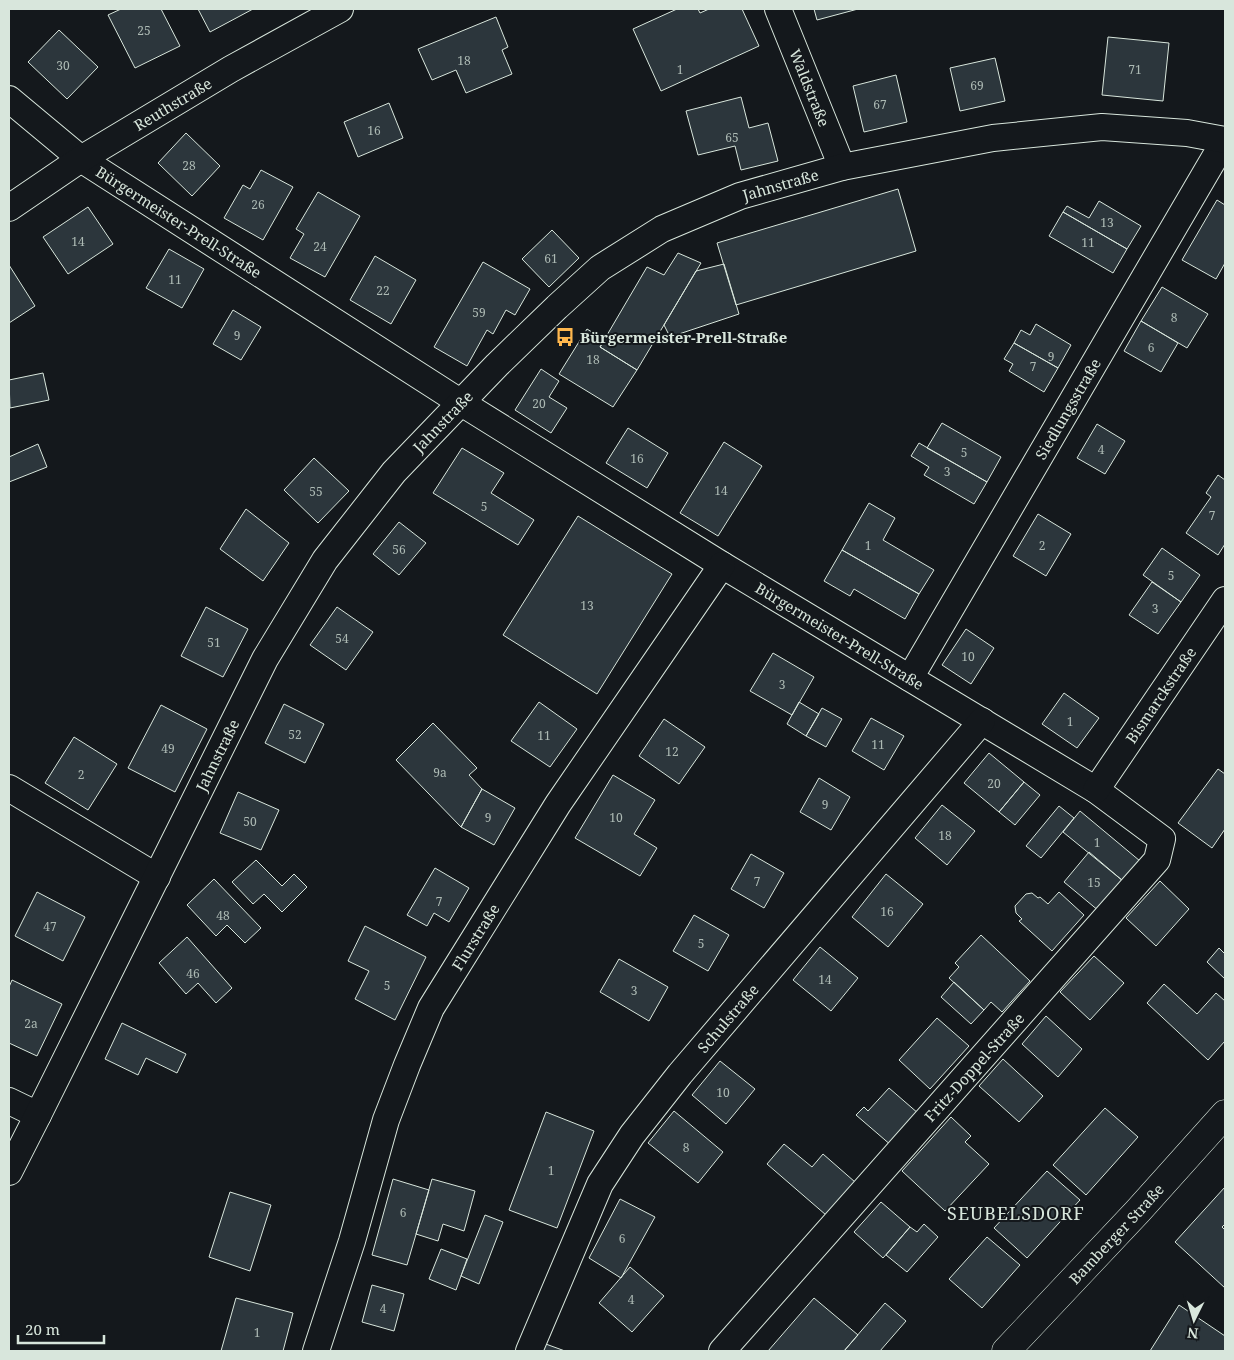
<svg xmlns="http://www.w3.org/2000/svg" width="1234" height="1360" viewBox="0 0 1234 1360" font-family="'Noto Serif',serif">
	<style>
		.building { fill: #2c363c; stroke: #d8e6dc }
		.lines { fill: none; stroke-linecap: round; stroke-linejoin: round }
		.street-casing { stroke: #d8e6dc; stroke-width: 28 }
		.secondary-casing { stroke: #d8e6dc; stroke-width: 29 }
		.street { stroke: #14181c; stroke-width: 26 }
		.secondary { stroke: #14181c; stroke-width: 28 }
		.labels { text-anchor: middle; dominant-baseline: central; stroke-width: 4; stroke-linejoin: round; paint-order: stroke }
		.number-label { font-size: 12px; fill: #adbab4 }
		.street-label { font-size: 15px; fill: #d8e6dc; stroke: #14181c }
		.poi-label { font-size: 15px; font-weight: bold; fill: #d8e6dc; stroke: #14181c; text-anchor: start }
		.quarter-label { font-size: 18px; letter-spacing: 1px; fill: #d8e6dc; stroke: #14181c }
	</style>
	<rect width="100%" height="100%" fill="#14181c"/>
	<!-- building -->
	<path class="building" d="M121,9H161L180,46L135,68L108,15Z
		M198,9H253L210,32Z
		M677,9H698L700,13L709,9H742L759,46L661,91L633,29Z
		M814,9H858L817,20Z
		M496,17L508,47L502,50L512,74L466,93L456,70L432,80L418,49Z
		M59,30L98,67L67,99L28,62Z
		M1108,37L1169,43L1163,101L1102,95Z
		M995,58L1005,101L960,111L950,68Z
		M896,75L907,122L864,132L853,86Z
		M741,97L749,128L768,123L778,161L741,170L735,146L698,155L686,111Z
		M389,103L403,138L358,157L344,122Z
		M186,133L220,166L192,196L158,163Z
		M261,170L293,187L263,240L224,218L243,185L250,189Z
		M898,189L916,251L736,305L717,243Z
		M318,192L360,216L325,277L290,258L304,234L296,229Z
		M1217,200L1225,205V263L1216,279L1182,260Z
		M1099,201L1141,226L1127,249L1063,212L1067,206L1089,218Z
		M88,207L113,244L68,274L43,237Z
		M1063,212L1127,249L1113,273L1049,236Z
		M552,230L579,258L549,287L522,259Z
		M169,249L204,269L182,308L146,288Z
		M678,253L701,263L637,370L600,347L647,267L664,275Z
		M375,256L416,280L391,324L350,300Z
		M483,262L530,289L515,315L506,310L493,334L487,330L467,366L434,347Z
		M724,264L739,314L670,337L664,325L696,271Z
		M9,265L35,306L9,323Z
		M1162,287L1208,314L1187,348L1141,321Z
		M233,310L261,327L241,360L213,344Z
		M1141,321L1178,343L1161,372L1124,351Z
		M1036,324L1071,345L1058,368L1014,343L1021,330L1030,335Z
		M587,329L605,340L600,347L637,370L613,407L559,374Z
		M1014,343L1058,368L1044,392L1009,371L1013,364L1004,359Z
		M541,369L559,381L549,397L567,408L551,433L515,410Z
		M43,373L49,400L10,408L9,380Z
		M942,423L1001,457L987,482L927,448Z
		M1097,424L1125,441L1105,474L1077,458Z
		M628,428L668,453L647,488L606,463Z
		M724,442L762,466L718,536L680,513Z
		M919,443L987,482L974,504L924,475L929,467L911,456Z
		M38,444L47,467L9,482V457Z
		M462,448L504,473L491,493L534,520L518,545L433,493Z
		M314,458L349,491L318,523L284,490Z
		M1218,475L1225,480V544L1218,555L1186,533L1211,497L1206,493Z
		M869,503L895,518L883,540L934,570L919,594L842,550Z
		M246,509L289,543L263,581L220,549Z
		M1038,514L1071,534L1046,576L1013,556Z
		M578,516L672,574L597,694L503,635Z
		M399,522L426,543L399,575L373,554Z
		M1162,548L1200,575L1181,602L1143,575Z
		M842,550L919,594L905,619L854,589L850,596L824,581Z
		M1152,582L1181,602L1158,634L1129,615Z
		M206,607L248,629L223,677L181,656Z
		M337,607L373,632L346,670L310,645Z
		M966,629L994,648L971,684L942,665Z
		M773,653L814,677L792,715L750,691Z
		M1064,693L1099,718L1077,748L1042,724Z
		M539,702L577,729L550,767L511,741Z
		M799,702L819,714L806,736L787,724Z
		M284,704L324,724L305,763L265,743Z
		M161,705L207,729L175,792L128,768Z
		M822,708L842,719L826,747L806,736Z
		M871,718L904,736L884,770L852,751Z
		M664,719L705,747L679,784L639,756Z
		M433,723L477,768L469,775L482,789L461,827L396,760Z
		M74,737L117,764L88,810L45,783Z
		M989,753L1024,782L999,812L964,783Z
		M1218,769L1225,774V829L1212,848L1178,823Z
		M613,775L655,800L634,834L657,848L640,876L575,838Z
		M819,778L850,797L831,830L800,812Z
		M1024,782L1040,795L1015,825L999,812Z
		M482,789L515,808L494,845L461,827Z
		M238,792L279,810L261,850L220,833Z
		M942,805L975,831L947,865L915,838Z
		M1059,806L1074,818L1041,858L1026,846Z
		M1080,811L1140,861L1123,881L1063,832Z
		M1089,852L1123,881L1099,911L1064,882Z
		M751,854L784,873L764,908L731,889Z
		M256,860L282,886L294,874L307,887L282,912L264,894L253,904L232,882Z
		M435,868L469,888L449,922L434,913L427,926L407,915Z
		M886,874L923,904L888,947L852,917Z
		M214,879L261,928L245,943L227,925L216,936L187,905Z
		M1160,881L1189,909L1156,946L1126,918Z
		M37,892L85,917L63,961L15,936Z
		M1059,892L1084,915L1052,951L1019,921L1022,919L1016,913L1015,906L1026,894L1032,893L1038,898L1040,897L1048,904Z
		M694,915L729,935L708,971L673,951Z
		M365,926L426,957L395,1020L355,999L369,971L348,961Z
		M981,935L1030,981L1002,1012L991,1002L984,1010L949,978L959,967L955,963Z
		M187,937L232,988L216,1003L198,983L186,994L159,963Z
		M820,947L858,978L831,1011L793,980Z
		M1219,948L1225,954V979L1207,962Z
		M1094,956L1124,983L1090,1020L1060,992Z
		M619,959L668,987L649,1021L600,992Z
		M12,980L62,1004L37,1056L9,1043V987Z
		M954,982L984,1010L971,1024L941,997Z
		M1164,984L1197,1014L1216,993L1225,1001V1041L1208,1060L1147,1003Z
		M1046,1016L1082,1049L1058,1077L1022,1044Z
		M937,1018L969,1046L930,1089L899,1060Z
		M122,1023L186,1054L177,1073L146,1058L138,1075L105,1059Z
		M1003,1059L1043,1096L1019,1122L979,1086Z
		M720,1061L755,1089L726,1124L692,1095Z
		M889,1088L919,1114L892,1146L856,1115L864,1107L868,1111Z
		M1105,1108L1138,1137L1086,1195L1053,1165Z
		M674,1111L723,1152L698,1183L648,1143Z
		M546,1112L594,1131L557,1228L509,1210Z
		M951,1117L971,1136L965,1142L989,1164L945,1211L902,1171Z
		M784,1144L812,1167L823,1154L855,1182L826,1215L767,1164Z
		M1047,1171L1080,1200L1027,1258L994,1228Z
		M393,1179L429,1190L407,1265L372,1255Z
		M432,1179L475,1191L464,1231L443,1224L438,1241L416,1234Z
		M1225,1187V1224L1222,1227L1225,1230V1288L1175,1242Z
		M230,1192L271,1205L250,1271L209,1257Z
		M620,1199L655,1217L621,1278L589,1258Z
		M881,1202L910,1227L883,1258L854,1232Z
		M485,1215L503,1222L479,1284L461,1276Z
		M924,1224L938,1237L907,1272L886,1255L910,1227L917,1232Z
		M987,1237L1020,1265L982,1308L949,1279Z
		M441,1249L467,1259L456,1290L429,1279Z
		M630,1267L664,1296L632,1332L599,1303Z
		M372,1285L404,1294L394,1331L362,1322Z
		M236,1298L293,1313L283,1351H221Z
		M814,1298L858,1335L844,1351H768Z
		M885,1303L906,1321L880,1351H844Z
		M1179,1305L1225,1336V1351H1150Z
		M543,1343L565,1351H540Z"/>
	<g class="lines">
		<!-- street casing -->
		<g class="street-casing">
			<g id="street">
				<path id="s1" d="M778,9L842,167"/>
				<path id="s2" d="M9,99L81,159L460,402L722,565L1096,790L1162,839L1157,860L722,1351"/>
				<path id="s3" d="M9,208L81,159L231,69L340,9"/>
				<path id="s4" d="M910,678L1225,140"/>
				<path d="M9,788L157,877"/>
				<path id="s5" d="M1096,790L1225,600"/>
				<path d="M9,1101L38,1115"/>
				<path id="s6" d="M9,1172L38,1115L265,659L325,560L394,472L497,365L557,307L600,268L662,229L740,196L842,167L993,138L1102,127L1187,133L1225,140"/>
				<path id="s7" d="M316,1351L352,1241L386,1120L407,1065L431,1008L558,804L722,565"/>
				<path id="s8" d="M529,1351L600,1184L632,1135L680,1074L982,721"/>
			</g>
		</g>
		<!-- secondary casing -->
		<g class="secondary-casing">
			<g id="secondary">
				<path id="s9" d="M1006,1351L1138,1211L1225,1114"/>
			</g>
		</g>
		<!-- street -->
		<use href="#street" class="street"/>
		<!-- secondary -->
		<use href="#secondary" class="secondary"/>
	</g>
	<!-- icons -->
	<defs>
		<g id="bus-bare" transform="scale(1.5)"><path d="M-5-6H5V4H4V6H2V4H-2V6H-4V4H-5ZM-3.5-4V0h7V-4ZM-3.5 1.2v1.5H-2V1.2ZM2 1.2v1.5H3.5V1.2Z" fill="#ffb74d" stroke="#14181c" stroke-width="2.5" paint-order="stroke"/></g>
	</defs>
	<g fill-rule="evenodd">
		<use href="#bus-bare" x="565" y="337"/>
	</g>
	<g class="labels">
		<!-- number labels -->
		<g class="number-label">
			<text x="144" y="30">25</text>
			<text x="464" y="60">18</text>
			<text x="63" y="65">30</text>
			<text x="680" y="69">1</text>
			<text x="1135" y="69">71</text>
			<text x="977" y="85">69</text>
			<text x="880" y="104">67</text>
			<text x="374" y="130">16</text>
			<text x="732" y="137">65</text>
			<text x="189" y="165">28</text>
			<text x="258" y="204">26</text>
			<text x="1107" y="222">13</text>
			<text x="78" y="241">14</text>
			<text x="1088" y="242">11</text>
			<text x="320" y="246">24</text>
			<text x="551" y="258">61</text>
			<text x="175" y="279">11</text>
			<text x="383" y="290">22</text>
			<text x="479" y="312">59</text>
			<text x="1174" y="317">8</text>
			<text x="237" y="335">9</text>
			<text x="1151" y="347">6</text>
			<text x="1051" y="356">9</text>
			<text x="593" y="359">18</text>
			<text x="1033" y="366">7</text>
			<text x="539" y="403">20</text>
			<text x="1101" y="449">4</text>
			<text x="964" y="452">5</text>
			<text x="637" y="458">16</text>
			<text x="947" y="471">3</text>
			<text x="721" y="490">14</text>
			<text x="316" y="491">55</text>
			<text x="484" y="506">5</text>
			<text x="1212" y="515">7</text>
			<text x="868" y="545">1</text>
			<text x="1042" y="545">2</text>
			<text x="399" y="549">56</text>
			<text x="1171" y="575">5</text>
			<text x="587" y="605">13</text>
			<text x="1155" y="608">3</text>
			<text x="342" y="638">54</text>
			<text x="214" y="642">51</text>
			<text x="968" y="656">10</text>
			<text x="782" y="684">3</text>
			<text x="1070" y="721">1</text>
			<text x="295" y="734">52</text>
			<text x="544" y="735">11</text>
			<text x="878" y="744">11</text>
			<text x="168" y="748">49</text>
			<text x="672" y="751">12</text>
			<text x="440" y="772">9a</text>
			<text x="81" y="774">2</text>
			<text x="994" y="783">20</text>
			<text x="825" y="804">9</text>
			<text x="488" y="817">9</text>
			<text x="616" y="817">10</text>
			<text x="250" y="821">50</text>
			<text x="945" y="835">18</text>
			<text x="1097" y="842">1</text>
			<text x="757" y="881">7</text>
			<text x="1094" y="882">15</text>
			<text x="439" y="901">7</text>
			<text x="887" y="911">16</text>
			<text x="223" y="915">48</text>
			<text x="50" y="926">47</text>
			<text x="701" y="943">5</text>
			<text x="193" y="973">46</text>
			<text x="825" y="979">14</text>
			<text x="387" y="985">5</text>
			<text x="634" y="990">3</text>
			<text x="31" y="1023">2a</text>
			<text x="723" y="1092">10</text>
			<text x="686" y="1147">8</text>
			<text x="551" y="1170">1</text>
			<text x="403" y="1212">6</text>
			<text x="622" y="1238">6</text>
			<text x="631" y="1299">4</text>
			<text x="383" y="1308">4</text>
			<text x="257" y="1332">1</text>
		</g>
		<!-- street labels -->
		<g class="street-label">
			<text stroke="none"><textPath href="#s1" startOffset="85">Waldstraße</textPath></text>
			<text stroke="none"><textPath href="#s3" startOffset="194">Reuthstraße</textPath></text>
			<text stroke="none"><textPath href="#s6" startOffset="1291">Jahnstraße</textPath></text>
			<text stroke="none"><textPath href="#s2" startOffset="210">Bürgermeister-Prell-Straße</textPath></text>
			<text stroke="none"><textPath href="#s4" startOffset="312">Siedlungsstraße</textPath></text>
			<text stroke="none"><textPath href="#s6" startOffset="871">Jahnstraße</textPath></text>
			<text stroke="none"><textPath href="#s2" startOffset="990">Bürgermeister-Prell-Straße</textPath></text>
			<text stroke="none"><textPath href="#s5" startOffset="115">Bismarckstraße</textPath></text>
			<text stroke="none"><textPath href="#s6" startOffset="466">Jahnstraße</textPath></text>
			<text stroke="none"><textPath href="#s7" startOffset="446">Flurstraße</textPath></text>
			<text stroke="none"><textPath href="#s8" startOffset="391">Schulstraße</textPath></text>
			<text transform="translate(974 1067) rotate(-48)">Fritz-Doppel-Straße</text>
			<text stroke="none"><textPath href="#s9" startOffset="161">Bamberger Straße</textPath></text>
		</g>
		<!-- poi labels -->
		<g class="poi-label">
			<text x="580" y="337">Bürgermeister-Prell-Straße</text>
		</g>
		<!-- quarter labels -->
		<g class="quarter-label">
			<text x="1016" y="1213">SEUBELSDORF</text>
		</g>
	</g>
	<!-- border -->
	<rect width="1234" height="1360" fill="none" stroke="#d8e6dc" stroke-width="20"/>
	<!-- north arrow -->
	<g transform="translate(1194 1320) rotate(185)" stroke="#14181c" stroke-width="4" paint-order="stroke">
	<path d="M0-4L9 19L0 12L-9 19Z" fill="#d8e6dc"/>
	<text y="-8" font-size="14" font-weight="bold" text-anchor="middle" fill="#d8e6dc">N</text>
	</g>
	<!-- scale -->
	<path d="M18 1335v8h86v-8" fill="none" stroke="#d8e6dc" stroke-width="2.5"/>
	<text x="25" y="1335" font-size="15" fill="#d8e6dc" stroke="#14181c" stroke-width="4" paint-order="stroke">20 m</text>
</svg>
